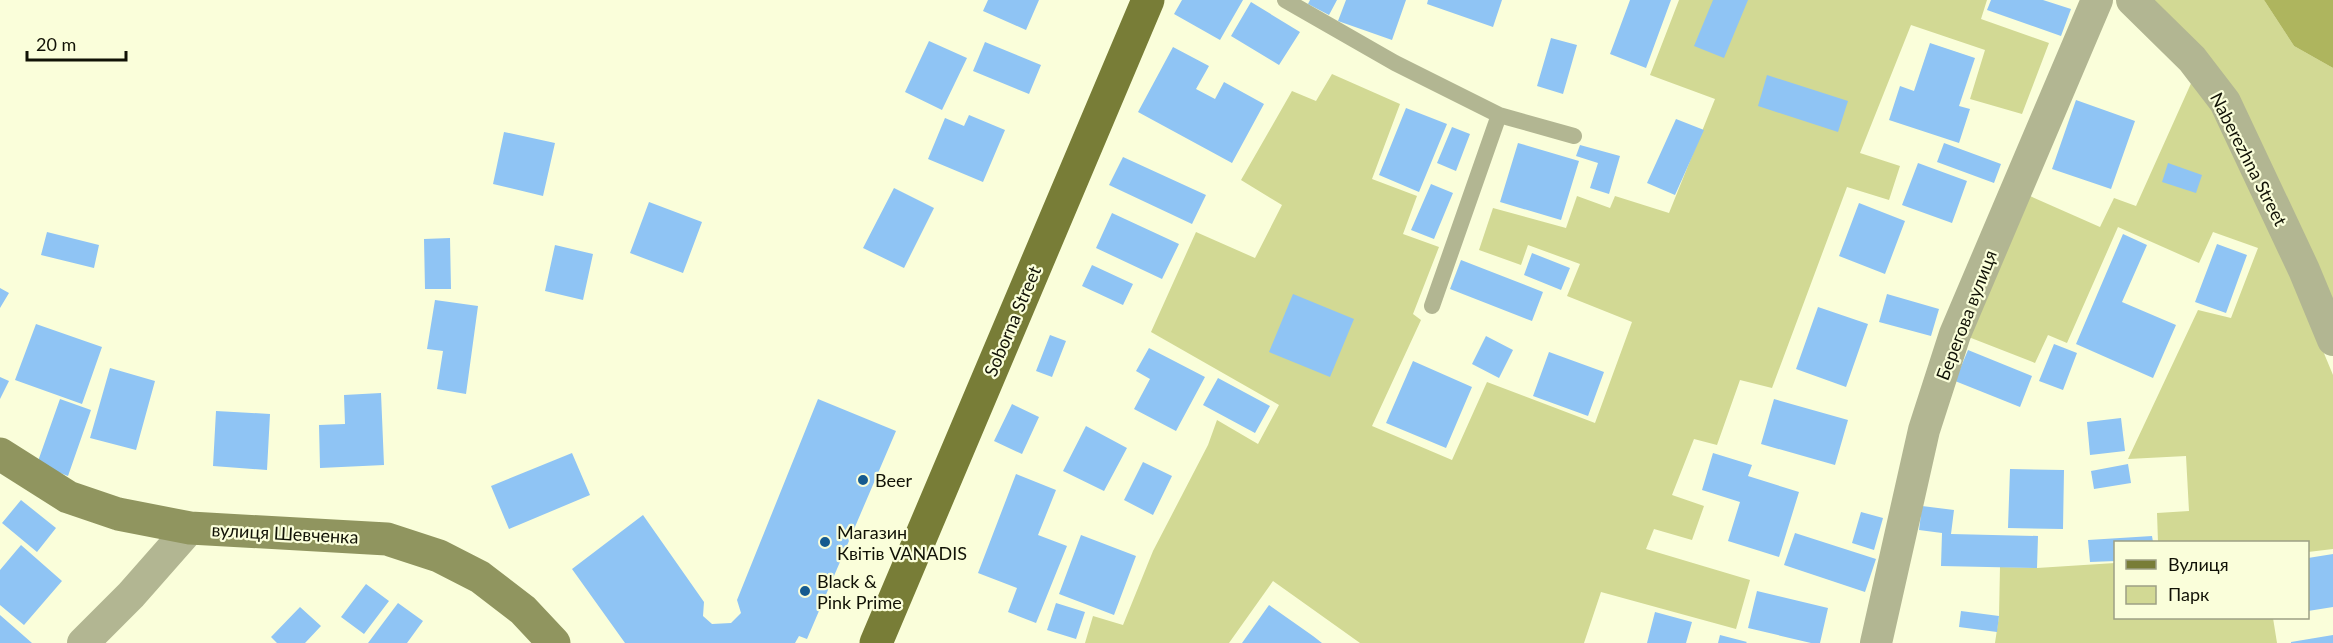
<svg xmlns="http://www.w3.org/2000/svg" width="2333" height="643" viewBox="0 0 2333 643" font-family="Lato,sans-serif">
	<style>
		.green { fill: #d2d994 }
		.water { fill: #aeb55e }
		.building { fill: #8fc4f4 }
		.lines { fill: none; stroke-linecap: round; stroke-linejoin: round }
		.lane { stroke: #b2b692; stroke-width: 16 }
		.street { stroke: #b2b692; stroke-width: 32 }
		.secondary { stroke: #90955f; stroke-width: 33 }
		.primary { stroke: #787d37; stroke-width: 33 }
		.poi-dot { fill: #155a8f; stroke: #fafeda; stroke-width: 2 }
		.labels { text-anchor: middle; dominant-baseline: central; stroke-width: 4.5; stroke-linejoin: round; paint-order: stroke }
		.street-label { font-size: 18px; fill: #111206; stroke: #fafeda }
		.poi-label { font-size: 18px; fill: #111206; stroke: #fafeda; text-anchor: start }
	</style>
	<rect width="100%" height="100%" fill="#fafeda"/>
	<!-- green -->
	<path class="green" d="M1679,0H1987L1981,19L2049,43L2022,114L1970,99L1985,50L1911,25L1860,153L1900,166L1889,200L1847,187L1772,388L1740,380L1717,445L1694,439L1672,495L1704,506L1692,540L1654,529L1646,549L1750,580L1736,629L1601,592L1584,643H1360L1273,581L1229,643H1085L1093,616L1123,625L1153,551L1208,445L1217,420L1258,444L1279,405L1151,332L1196,232L1255,258L1282,205L1241,180L1292,91L1316,101L1332,74L1400,104L1372,179L1417,196L1403,234L1439,247L1413,314L1421,320L1372,426L1452,460L1487,382L1595,423L1632,322L1567,296L1580,264L1528,245L1521,265L1479,250L1493,208L1566,228L1577,196L1610,208L1615,196L1669,213L1715,99L1650,75Z
		M2151,0H2264L2294,46L2333,68V313Z
		M2193,79L2211,92L2294,281L2333,375V549L2308,552V542H2158L2157,513L2189,511L2186,456L2128,459L2198,310L2231,318L2258,248L2213,232L2199,263L2118,227L2067,343L2048,335L2035,363L1966,336L2023,193L2100,227L2114,198L2136,206Z
		M2115,563L2116,618H2273L2277,643H1995L1999,616L2000,567L2037,568Z"/>
	<!-- water -->
	<path class="water" d="M2264,0H2333V68L2294,46Z"/>
	<!-- building -->
	<path class="building" d="M988,0H1039L1026,30L983,11Z
		M1182,0H1243L1220,40L1174,14Z
		M1310,0H1337L1329,15L1308,4Z
		M1346,0H1406L1392,40L1338,21Z
		M1428,0H1502L1493,27L1427,4Z
		M1630,0H1671L1646,68L1610,54Z
		M1713,0H1748L1724,58L1694,46Z
		M1991,0H2043L2071,9L2061,36L1987,10Z
		M1251,2L1300,32L1279,65L1231,36Z
		M1551,38L1577,45L1563,94L1537,86Z
		M929,41L967,58L942,110L905,92Z
		M985,42L1041,65L1029,94L973,71Z
		M1930,43L1975,58L1959,106L1970,109L1959,143L1889,120L1900,86L1914,91Z
		M1173,47L1209,66L1196,89L1215,99L1224,82L1264,104L1232,163L1138,112Z
		M1767,75L1848,101L1838,132L1758,106Z
		M2076,100L2135,121L2111,189L2052,169Z
		M1406,108L1447,124L1419,192L1379,175Z
		M969,115L1005,130L983,182L928,159L945,118L964,126Z
		M1676,119L1704,130L1675,195L1647,183Z
		M1452,127L1470,134L1456,171L1437,163Z
		M504,132L555,143L543,196L493,184Z
		M1518,143L1579,161L1561,220L1500,202Z
		M1944,143L2001,164L1994,183L1937,162Z
		M1580,145L1620,156L1609,194L1590,188L1598,163L1576,156Z
		M1123,157L1206,195L1192,224L1109,185Z
		M1918,163L1967,181L1952,223L1902,205Z
		M2168,163L2202,175L2196,193L2162,182Z
		M1431,184L1453,193L1434,239L1411,230Z
		M894,188L934,208L904,268L863,248Z
		M649,202L702,222L683,273L630,253Z
		M1859,203L1905,221L1885,274L1839,256Z
		M1112,213L1179,244L1162,279L1096,248Z
		M47,232L99,245L94,268L41,255Z
		M2123,234L2147,245L2122,302L2176,325L2153,378L2076,344Z
		M450,238L451,289H425L424,239Z
		M2217,244L2247,255L2226,313L2195,302Z
		M555,245L593,254L583,300L545,291Z
		M1532,253L1570,268L1561,290L1524,275Z
		M1461,260L1543,292L1532,321L1450,289Z
		M1092,265L1133,284L1123,305L1082,286Z
		M0,288L9,293L0,308Z
		M1293,294L1354,319L1330,377L1269,352Z
		M1887,294L1939,309L1931,336L1879,322Z
		M435,300L478,306L466,394L437,389L443,351L427,349Z
		M1818,307L1868,324L1846,387L1796,369Z
		M36,324L102,347L82,404L15,380Z
		M1050,335L1066,341L1052,377L1036,371Z
		M1486,336L1513,350L1499,378L1472,364Z
		M2054,344L2077,353L2063,390L2039,381Z
		M1149,348L1205,377L1176,431L1134,409L1150,379L1136,371Z
		M1968,350L2032,376L2020,407L1955,381Z
		M1549,352L1604,372L1588,416L1533,396Z
		M1413,361L1472,387L1446,448L1386,423Z
		M110,368L155,381L136,450L90,438Z
		M0,377L9,381L0,399Z
		M1218,378L1270,406L1255,433L1203,405Z
		M381,393L384,465L320,468L319,425L345,424L344,395Z
		M60,399L91,410L68,476L37,464Z
		M818,399L896,431L807,639L799,636L795,643H625L572,569L643,515L704,602L703,616L712,624L731,623L741,613L737,600Z
		M1774,399L1848,420L1835,465L1761,444Z
		M1012,404L1039,417L1022,454L994,441Z
		M216,411L270,414L267,470L213,466Z
		M2121,418L2125,451L2090,455L2087,422Z
		M1086,426L1127,448L1104,491L1063,471Z
		M572,453L590,495L509,529L491,486Z
		M1713,453L1752,465L1748,476L1799,492L1779,557L1728,541L1740,502L1702,490Z
		M1143,462L1172,476L1153,515L1124,500Z
		M2128,464L2131,483L2094,489L2091,471Z
		M2010,469L2064,470L2063,529L2008,528Z
		M1016,474L1056,490L1038,535L1067,546L1036,623L1008,612L1017,588L978,573Z
		M21,500L56,528L37,552L2,523Z
		M1922,506L1954,510L1951,534L2038,536L2037,568L1941,566L1942,533L1919,530Z
		M1861,512L1883,518L1874,550L1852,543Z
		M1795,533L1876,559L1865,592L1784,565Z
		M1081,535L1136,556L1114,615L1059,594Z
		M2152,536L2153,542H2116V561L2090,562L2088,540Z
		M21,545L62,581L24,625L0,605V570Z
		M2333,554V607L2308,611V558Z
		M366,584L389,601L364,634L341,617Z
		M1757,591L1828,608L1820,643H1811L1748,628Z
		M398,603L423,621L407,643H368Z
		M1056,603L1085,612L1076,639L1047,630Z
		M1269,605L1313,636L1322,643H1242Z
		M300,607L321,626L305,643H277L271,637Z
		M1961,611L1999,616L1997,632L1959,627Z
		M1655,612L1692,622L1686,643H1647Z
		M0,615L32,643H0Z
		M1720,635L1747,642L1746,643H1718Z
		M2333,635V643H2291V642Z"/>
	<g class="lines">
		<!-- lane -->
		<path class="lane" d="M1285,0L1395,63L1499,115L1574,136
			M1432,306L1499,115"/>
		<!-- street -->
		<path class="street" d="M2132,0L2192,59L2225,102L2304,270L2333,340
			M83,643L131,595L190,528
			M1876,643L1924,430L1955,334L2097,0"/>
		<!-- secondary -->
		<path class="secondary" d="M0,454L68,497L118,514L190,528L387,539L439,556L480,577L523,610L554,643"/>
		<!-- primary -->
		<path class="primary" d="M876,643L1148,0"/>
	</g>
	<!-- markers -->
	<g class="poi-dot">
		<circle cx="863" cy="480" r="6"/>
		<circle cx="825" cy="542" r="6"/>
		<circle cx="805" cy="591" r="6"/>
	</g>
	<g class="labels">
		<!-- street labels -->
		<g class="street-label">
			<text transform="translate(2249 159) rotate(63)">Naberezhna Street</text>
			<text transform="translate(1966 315) rotate(-69)">Берегова вулиця</text>
			<text transform="translate(1012 321) rotate(-67)">Soborna Street</text>
			<text transform="translate(285 533) rotate(3)">вулиця Шевченка</text>
		</g>
		<!-- poi labels -->
		<g class="poi-label">
			<text x="875" y="480">Beer</text>
			<text x="837" y="532">Магазин<tspan x="837" dy="21">Квітів VANADIS</tspan></text>
			<text x="817" y="581">Black &amp;<tspan x="817" dy="21">Pink Prime</tspan></text>
		</g>
	</g>
	<!-- legend -->
	<rect x="2114" y="541" width="195" height="78" fill="#fafeda" stroke="#9da085" stroke-width="1.5"/>
	<rect x="2126" y="560" width="30" height="9" fill="#787d37" stroke="#9da085" stroke-width="1.5"/>
	<text x="2168" y="571" font-size="18" fill="#111206">Вулиця</text>
	<rect x="2126" y="586" width="30" height="18" fill="#d2d994" stroke="#9da085" stroke-width="1.5"/>
	<text x="2168" y="601" font-size="18" fill="#111206">Парк</text>
	<!-- scale -->
	<path d="M27 51v9h99v-9" fill="none" stroke="#111206" stroke-width="3"/>
	<text x="36" y="51" font-size="18" fill="#111206" stroke="#fafeda" stroke-width="4.5" paint-order="stroke">20 m</text>
</svg>
